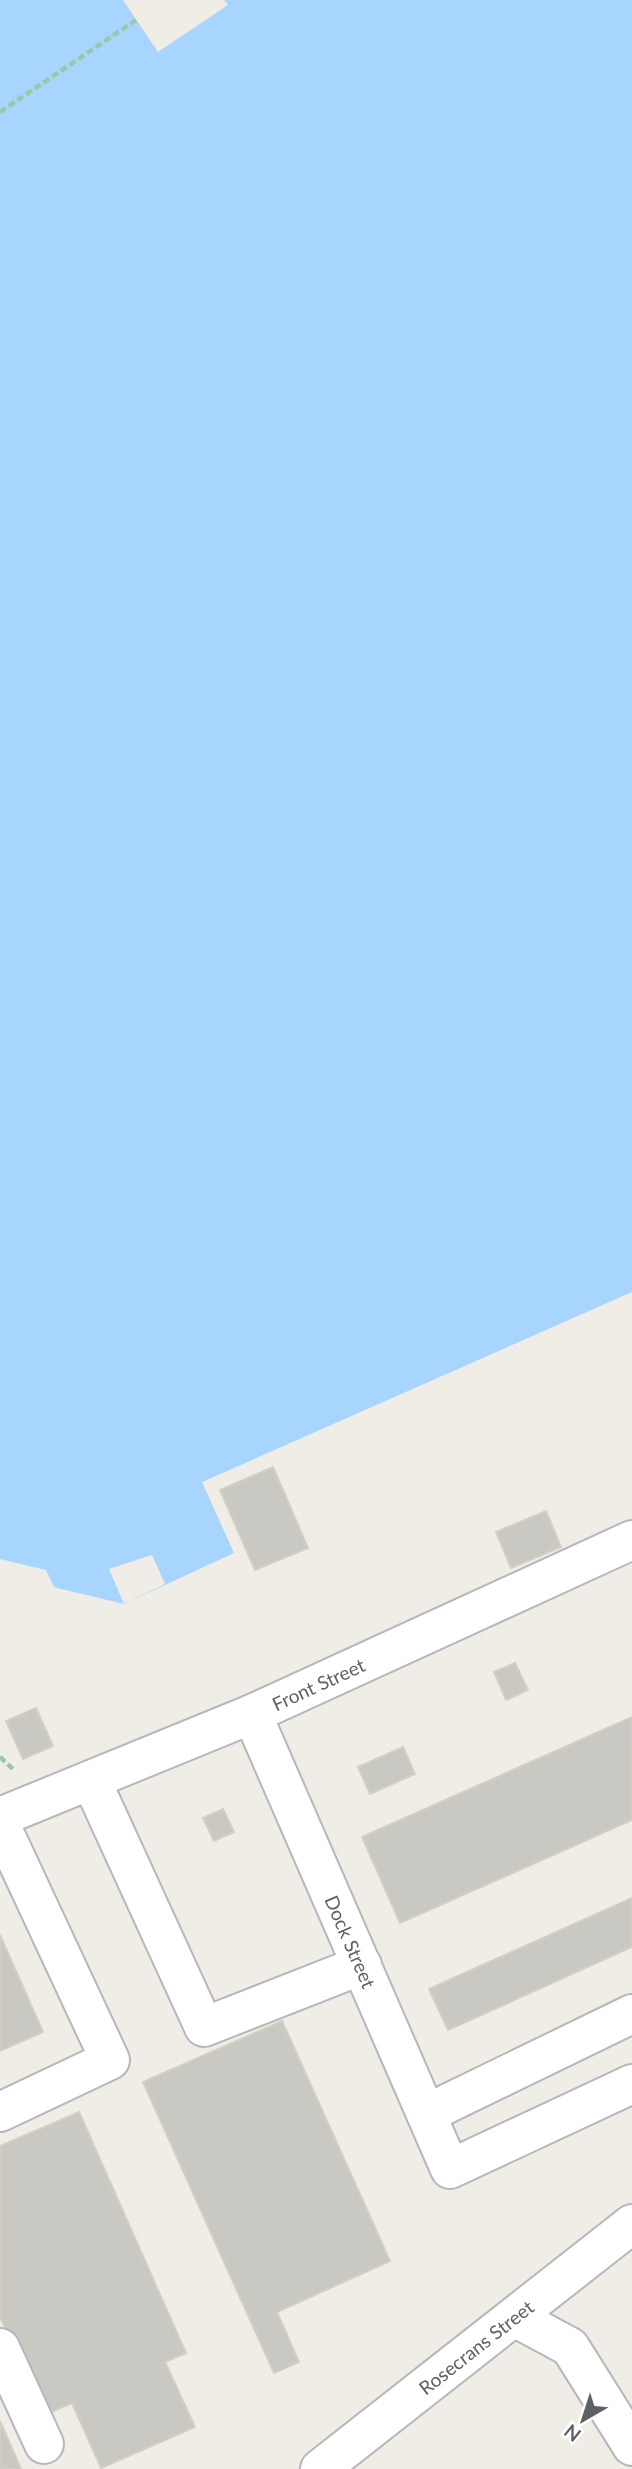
<svg xmlns="http://www.w3.org/2000/svg" width="632" height="2469" viewBox="0 0 632 2469" font-family="Lato,sans-serif">
	<style>
		.water { fill: #a7d5fd }
		.pier { fill: #efede5 }
		.building { fill: #cac8c2; stroke: #d3cfc3; stroke-width: 2 }
		.lines { fill: none; stroke-linecap: round; stroke-linejoin: round }
		.minor-casing { stroke: #b5b7bb; stroke-width: 42 }
		.path { stroke: #9cc6a9; stroke-width: 4.5; stroke-dasharray: 7 3.5; stroke-linecap: butt }
		.minor { stroke: #fff; stroke-width: 38 }
		.labels { text-anchor: middle; dominant-baseline: central; stroke-width: 6; stroke-linejoin: round; paint-order: stroke }
		.street-label { font-size: 19px; fill: #5d6065; stroke: #fff }
	</style>
	<rect width="100%" height="100%" fill="#efede5"/>
	<!-- water -->
	<path class="water" d="M0,0H632V1292L202,1482L234,1553L124,1604L28,1581L0,1580Z"/>
	<!-- pier -->
	<path class="pier" d="M123,0H224L228,5L158,52Z
		M152,1555L165,1584L124,1604L109,1569Z
		M0,1559L46,1570L56,1591L28,1585L0,1584Z"/>
	<!-- building -->
	<path class="building" d="M273,1467L308,1548L255,1570L220,1490Z
		M546,1511L561,1547L511,1568L496,1532Z
		M515,1663L528,1690L506,1700L494,1672Z
		M36,1708L53,1746L23,1759L6,1721Z
		M632,1717V1820L400,1923L362,1837Z
		M403,1747L415,1774L370,1794L358,1767Z
		M223,1809L234,1832L214,1841L203,1818Z
		M632,1898V1947L448,2030L429,1989Z
		M0,1935L43,2032L0,2051Z
		M282,2021L390,2261L277,2312L299,2362L274,2373L143,2082Z
		M79,2112L186,2353L165,2362L195,2427L101,2468L72,2403L44,2415L0,2317V2146Z
		M0,2421L21,2469H0Z"/>
	<g class="lines">
		<!-- minor casing -->
		<g class="minor-casing">
			<g id="minor">
				<path id="s1" d="M252,1714L450,2169L632,2084"/>
				<path d="M91,1780L204,2027L362,1965"/>
				<path id="s2" d="M0,1817L252,1714L632,1540"/>
				<path d="M0,1843L7,1839L110,2060L0,2112"/>
				<path d="M426,2114L632,2014"/>
				<path d="M514,2317L570,2347L632,2446"/>
				<path d="M0,2348L44,2444"/>
				<path id="s3" d="M320,2469L632,2224"/>
			</g>
		</g>
		<!-- path -->
		<path class="path" d="M0,112L136,20
			M0,1757L14,1770"/>
		<!-- minor -->
		<use href="#minor" class="minor"/>
	</g>
	<g class="labels">
		<!-- street labels -->
		<g class="street-label">
			<text stroke="none"><textPath href="#s2" startOffset="345">Front Street</textPath></text>
			<text stroke="none"><textPath href="#s1" startOffset="248">Dock Street</textPath></text>
			<text stroke="none"><textPath href="#s3" startOffset="198">Rosecrans Street</textPath></text>
		</g>
	</g>
	<!-- north arrow -->
	<g transform="translate(583 2420) rotate(219)" stroke="#ffffff" stroke-width="5" paint-order="stroke">
	<path d="M0-5L12 26L0 18L-12 26Z" fill="#5d6065"/>
	<text y="-10" font-size="19" font-weight="bold" text-anchor="middle" fill="#5d6065">N</text>
	</g>
</svg>
